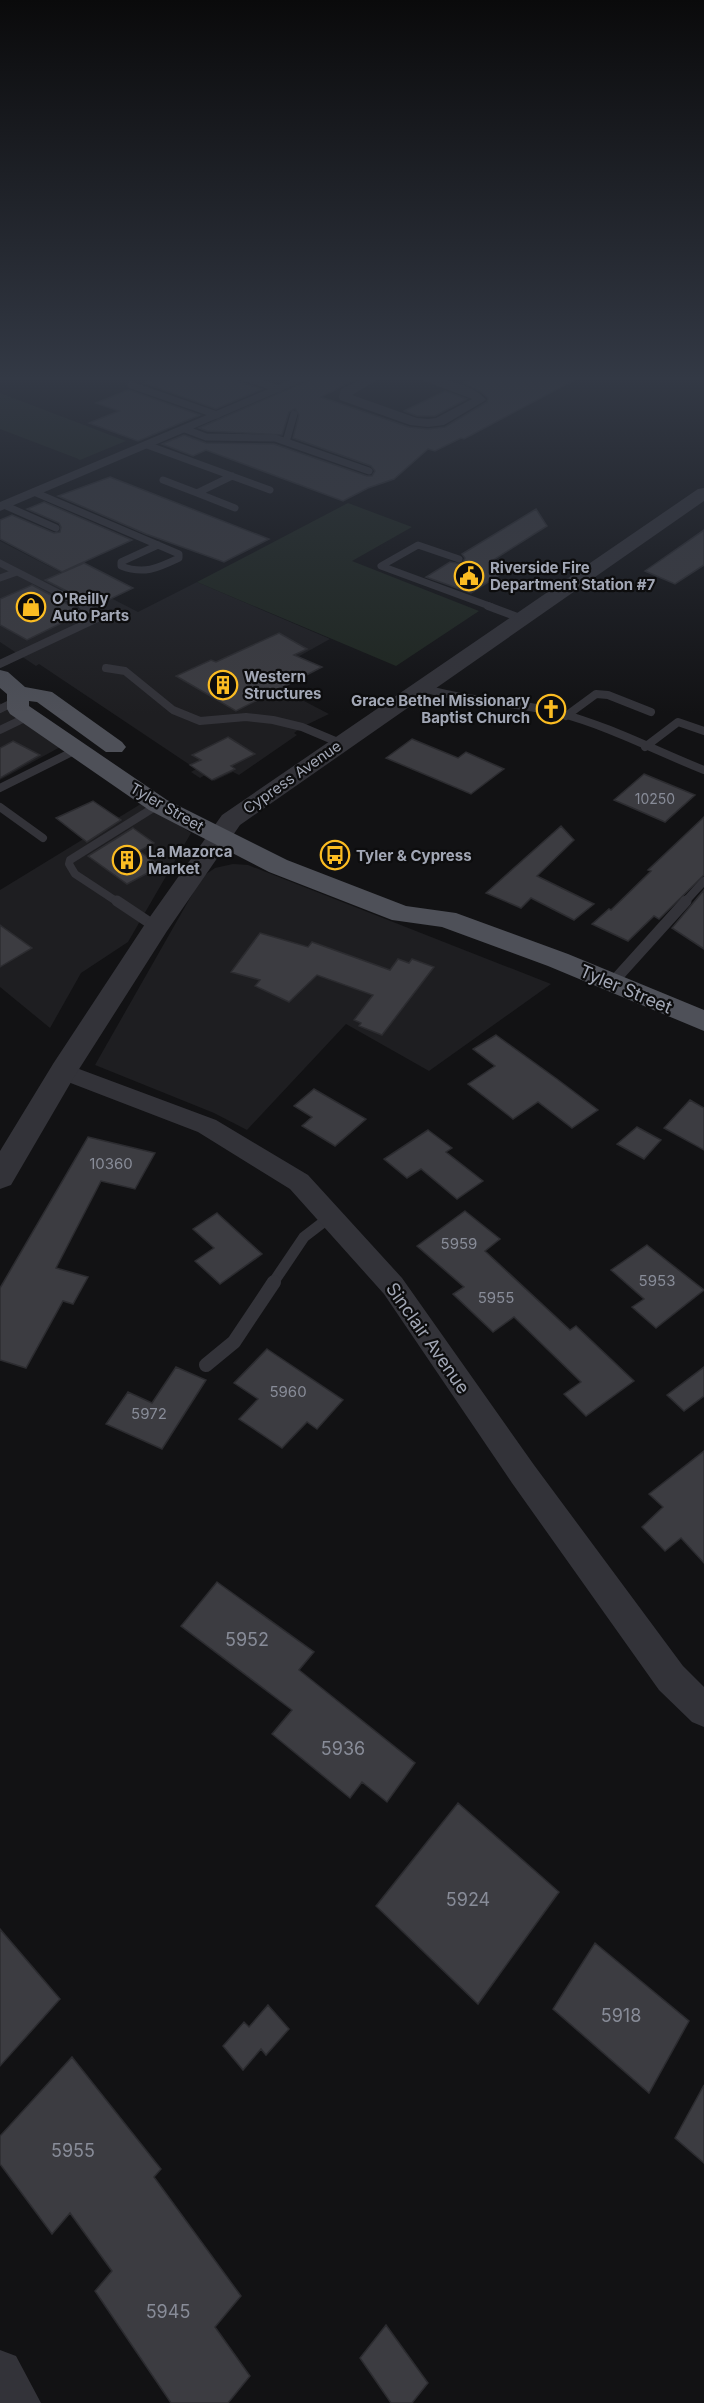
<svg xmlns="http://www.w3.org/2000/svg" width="704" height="2403" viewBox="0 0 704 2403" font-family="Inter,sans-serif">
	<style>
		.built { fill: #1e1e21 }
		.green { fill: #1e261f }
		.building { fill: #3c3c41; stroke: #2c2c30; stroke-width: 1.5 }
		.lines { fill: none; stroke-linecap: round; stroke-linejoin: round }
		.service-far3 { stroke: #333339; stroke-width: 7 }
		.service-far2 { stroke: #333339; stroke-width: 8 }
		.service-far1 { stroke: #333339; stroke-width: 11 }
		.service { stroke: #333339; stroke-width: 14 }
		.minor { fill: #333339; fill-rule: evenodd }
		.tertiary { fill: #333339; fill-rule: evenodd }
		.primary { fill: #4e5058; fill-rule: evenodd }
		.labels { text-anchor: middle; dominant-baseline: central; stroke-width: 4.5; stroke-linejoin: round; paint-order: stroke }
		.far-number-label { font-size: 14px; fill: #888c98 }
		.far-poi-label { font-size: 15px; font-weight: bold; fill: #a2a7b5; stroke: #0d0d0e; text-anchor: start }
		.far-street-label { font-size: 15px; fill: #a2a7b5; stroke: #0d0d0e }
		.number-label { font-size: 15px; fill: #888c98 }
		.street-label { font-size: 18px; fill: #a2a7b5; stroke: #0d0d0e }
		.near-number-label { font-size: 18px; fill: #888c98 }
	</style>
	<rect width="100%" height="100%" fill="#121214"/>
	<!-- built -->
	<path class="built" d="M0,541L138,612L197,582L330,639L260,678L329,714L302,727L294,733L297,735L239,775L233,772L214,781L205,775L200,778L191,772L196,769L190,765L39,664L36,666L0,642Z
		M0,703L62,746L0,780Z
		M144,802L191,833L128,942L81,973L50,1028L0,987V890Z
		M233,864L248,865L551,984L429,1071L346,1024L247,1130L214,1113L95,1065L202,877L215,868Z"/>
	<!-- green -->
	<path class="green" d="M0,393L126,441L80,460L76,458L0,429Z
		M348,503L412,527L352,561L479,611L396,666L197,582Z"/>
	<!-- building -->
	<path class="building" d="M158,377H236L240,382L262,389L216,409L144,383Z
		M316,377H360L321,397L409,427L428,429L445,427L487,402L488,398L481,392L463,383L475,377H580L464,439L461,438L435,451L428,449L394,479L368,488L343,501L206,450L193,456L162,444L184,435L206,443L274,444L367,476H372L375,471L371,466L293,438L299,415L295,409L289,412L282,435L207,431L199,428Z
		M128,390H129L200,415L138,441L89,423L119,411L96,403Z
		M445,391L467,399L435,416H417L404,411Z
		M110,477L269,539L224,562L146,534L58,496Z
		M44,502L132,540L62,572L0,539V520L12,515L54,533L60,532L61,527L59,523L27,509Z
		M536,509L547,526L490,562L509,569L471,593L426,577L450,562L462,564L465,558L462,554Z
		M704,530V565L675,584L645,571Z
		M84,563L133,588L96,606L45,580Z
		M32,585L77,609L82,613L27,640L0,625V599Z
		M279,633L307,649L294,655L322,667L236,711L176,676L211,660L216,662Z
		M228,737L255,754L231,766L235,769L212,780L190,765L201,760L192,755Z
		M412,739L458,758L466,752L504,769L471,794L386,758Z
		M13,741L40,755L0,778V748Z
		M644,774L695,795L665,822L614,800Z
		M93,801L121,820L87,842L56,818Z
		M704,817V875L659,919L654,916L628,941L592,924L609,909L611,910L651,871L648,870Z
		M561,826L574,840L537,876L594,904L574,920L531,898L521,908L486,893Z
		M133,828L154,843L139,851L161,866L127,884L88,856Z
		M704,890V949L672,928Z
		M0,925L32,948L0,967Z
		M260,933L308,947L312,942L390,970L398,959L409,963L412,959L434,967L382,1035L359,1026L361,1023L354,1020L373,995L317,975L289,1002L255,986L260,980L231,972Z
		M496,1035L557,1079L598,1110L572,1128L538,1102L513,1119L468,1084L495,1066L473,1049Z
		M314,1089L366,1119L335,1146L302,1126L312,1117L294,1106Z
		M690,1100L704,1108V1150L664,1128Z
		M637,1127L661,1140L644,1159L617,1144Z
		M428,1130L452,1148L446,1152L483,1181L457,1199L421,1169L407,1178L384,1159Z
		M88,1137L155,1153L135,1189L101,1181L56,1268L88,1277L73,1304L63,1301L26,1368L0,1360V1288Z
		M465,1211L500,1239L485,1251L570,1330L576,1326L634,1381L586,1416L564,1394L581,1382L514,1317L493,1332L453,1294L464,1287L417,1246Z
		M217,1213L262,1254L220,1284L195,1261L214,1248L193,1229Z
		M647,1245L704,1290L656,1328L632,1307L644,1299L611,1270Z
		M267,1349L343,1400L317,1429L307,1422L282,1448L239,1419L258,1399L234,1383Z
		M176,1367L206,1380L162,1449L106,1424L128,1392L152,1403Z
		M704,1367V1396L684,1411L667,1395Z
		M704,1451V1563L681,1538L665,1551L642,1527L663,1507L649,1494Z
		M217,1582L314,1652L299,1670L415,1763L387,1802L362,1782L350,1798L272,1734L292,1710L181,1626Z
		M458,1803L559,1892L478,2004L376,1906Z
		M0,1929L60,1999L0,2066Z
		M595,1943L689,2021L649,2093L553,2009Z
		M268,2005L289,2029L266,2055L261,2049L243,2070L223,2046L244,2022L249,2027Z
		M72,2057L161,2169L154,2177L241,2296L215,2327L250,2376L228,2403H171L95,2291L112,2271L70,2213L52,2234L0,2164V2136Z
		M704,2085V2163L675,2138Z
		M386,2325L428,2383L412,2403H391L360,2358Z"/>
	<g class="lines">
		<!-- service-far3 -->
		<path class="service-far3" d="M242,377L279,389
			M131,385L217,415
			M185,429L206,437L275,438L369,471
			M286,442L294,414
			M147,445L270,490
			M163,480L197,493L232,476
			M34,492L179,554V558C158,568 144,575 121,566V562L158,545
			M197,493L235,508
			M4,505L56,528
			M459,559L418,545L381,566L492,607
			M0,563L86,607
			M0,578L17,572"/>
		<!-- service-far2 -->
		<path class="service-far2" d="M488,606L520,618
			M0,664L102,616L83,606
			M106,668L125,671L173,710L200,721L246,717L273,720L302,727L340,743
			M420,687C466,702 513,701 559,713C609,726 656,751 704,770
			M0,709L18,700
			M566,716L596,694L608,695L651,712
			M0,730L29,716
			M645,747L678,722L704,731
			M0,788L78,749
			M0,807L43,838
			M119,903L75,874L69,864L70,860L158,805
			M684,903L704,881"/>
		<!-- service-far1 -->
		<path class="service-far1" d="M117,901L156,927
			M612,983L686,901
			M273,1283L304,1237L330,1217"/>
		<!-- service -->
		<path class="service" d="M206,1365L234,1342L274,1282"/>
		<!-- minor -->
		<path class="minor" d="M297,377H314L0,511V502Z
			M366,377H382L352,395L417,418L428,419L436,418L472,399L414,377C436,377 472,382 486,400L444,425L428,427L410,425L340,400L339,397L341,389Z
			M63,1063L216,1120L308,1175L402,1278L534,1465L683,1666L704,1687V1727L692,1722L659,1690L512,1483L384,1294L290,1189L198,1132L55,1077L51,1071L55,1065Z
			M0,2350L16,2356L41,2403H0Z"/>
		<!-- tertiary -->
		<path class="tertiary" d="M704,488V501L240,825L167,931L74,1077L11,1185L0,1189V1151L53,1064L147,921L222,815L698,489Z"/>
		<!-- primary -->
		<path class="primary" d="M0,670L8,672L25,687L52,692L122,742L126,747L122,752H106L37,702L29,701V706L167,800L287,860L406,906L456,913L568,954L704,1010V1031L548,966L442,927L392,920L269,872L149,810L10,714L7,709V694L0,688Z"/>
	</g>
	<!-- sky -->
	<linearGradient id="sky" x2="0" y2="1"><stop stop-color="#0a0a0b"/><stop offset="0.53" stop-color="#333945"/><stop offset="1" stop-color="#333945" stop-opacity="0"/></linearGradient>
	<rect width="704" height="714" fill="url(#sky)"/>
	<!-- icons -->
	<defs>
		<g id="civic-ring" transform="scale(1.5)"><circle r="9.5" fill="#0d0d0e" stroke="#fbbc22" stroke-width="1.5"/><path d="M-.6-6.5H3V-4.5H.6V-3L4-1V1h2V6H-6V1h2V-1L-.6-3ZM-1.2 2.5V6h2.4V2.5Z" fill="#fbbc22"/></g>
		<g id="shop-ring" transform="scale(1.5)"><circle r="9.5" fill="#0d0d0e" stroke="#fbbc22" stroke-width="1.5"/><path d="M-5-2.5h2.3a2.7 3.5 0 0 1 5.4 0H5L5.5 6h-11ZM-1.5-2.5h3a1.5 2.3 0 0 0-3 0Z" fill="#fbbc22"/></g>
		<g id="building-ring" transform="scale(1.5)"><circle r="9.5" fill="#0d0d0e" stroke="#fbbc22" stroke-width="1.5"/><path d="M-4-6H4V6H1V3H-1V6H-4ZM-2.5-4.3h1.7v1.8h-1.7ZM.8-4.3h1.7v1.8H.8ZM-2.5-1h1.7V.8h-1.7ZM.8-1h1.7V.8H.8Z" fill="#fbbc22"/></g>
		<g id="church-ring" transform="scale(1.5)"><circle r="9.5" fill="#0d0d0e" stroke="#fbbc22" stroke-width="1.5"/><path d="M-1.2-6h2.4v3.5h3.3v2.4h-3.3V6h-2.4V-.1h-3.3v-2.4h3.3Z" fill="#fbbc22"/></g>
		<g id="bus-ring" transform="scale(1.5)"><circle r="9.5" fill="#0d0d0e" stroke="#fbbc22" stroke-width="1.5"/><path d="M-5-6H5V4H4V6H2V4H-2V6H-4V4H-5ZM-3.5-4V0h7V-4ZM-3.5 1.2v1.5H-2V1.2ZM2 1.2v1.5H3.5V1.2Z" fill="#fbbc22"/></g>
	</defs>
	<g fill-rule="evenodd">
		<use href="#civic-ring" x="469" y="576"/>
		<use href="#shop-ring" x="31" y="607"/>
		<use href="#building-ring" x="223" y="685"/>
		<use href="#church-ring" x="551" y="709"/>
		<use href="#bus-ring" x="335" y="855"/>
		<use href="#building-ring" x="127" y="860"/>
	</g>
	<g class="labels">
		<!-- far-number labels -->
		<g class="far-number-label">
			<text x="655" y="798">10250</text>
		</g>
		<!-- far-poi labels -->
		<g class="far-poi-label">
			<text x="490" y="567">Riverside Fire<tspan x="490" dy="17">Department Station #7</tspan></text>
			<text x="52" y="598">O'Reilly<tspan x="52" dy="17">Auto Parts</tspan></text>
			<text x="244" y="676">Western<tspan x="244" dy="17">Structures</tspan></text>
			<text x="530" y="700" text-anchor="end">Grace Bethel Missionary<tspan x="530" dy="17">Baptist Church</tspan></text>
			<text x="148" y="851">La Mazorca<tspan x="148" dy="17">Market</tspan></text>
			<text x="356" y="855">Tyler &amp; Cypress</text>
		</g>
		<!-- far-street labels -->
		<g class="far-street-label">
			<text transform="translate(292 777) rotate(-35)">Cypress Avenue</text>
			<text transform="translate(167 807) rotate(30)">Tyler Street</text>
		</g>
		<!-- number labels -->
		<g class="number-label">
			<text x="111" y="1163">10360</text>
			<text x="459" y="1243">5959</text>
			<text x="657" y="1280">5953</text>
			<text x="496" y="1297">5955</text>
			<text x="288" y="1391">5960</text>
			<text x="149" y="1413">5972</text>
		</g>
		<!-- street labels -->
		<g class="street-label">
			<text transform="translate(626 989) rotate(23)">Tyler Street</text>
			<text transform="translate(428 1338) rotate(55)">Sinclair Avenue</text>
		</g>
		<!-- near-number labels -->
		<g class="near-number-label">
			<text x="247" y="1639">5952</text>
			<text x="343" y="1748">5936</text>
			<text x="468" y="1899">5924</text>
			<text x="621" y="2015">5918</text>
			<text x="73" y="2150">5955</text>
			<text x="168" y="2311">5945</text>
		</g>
	</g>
</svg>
